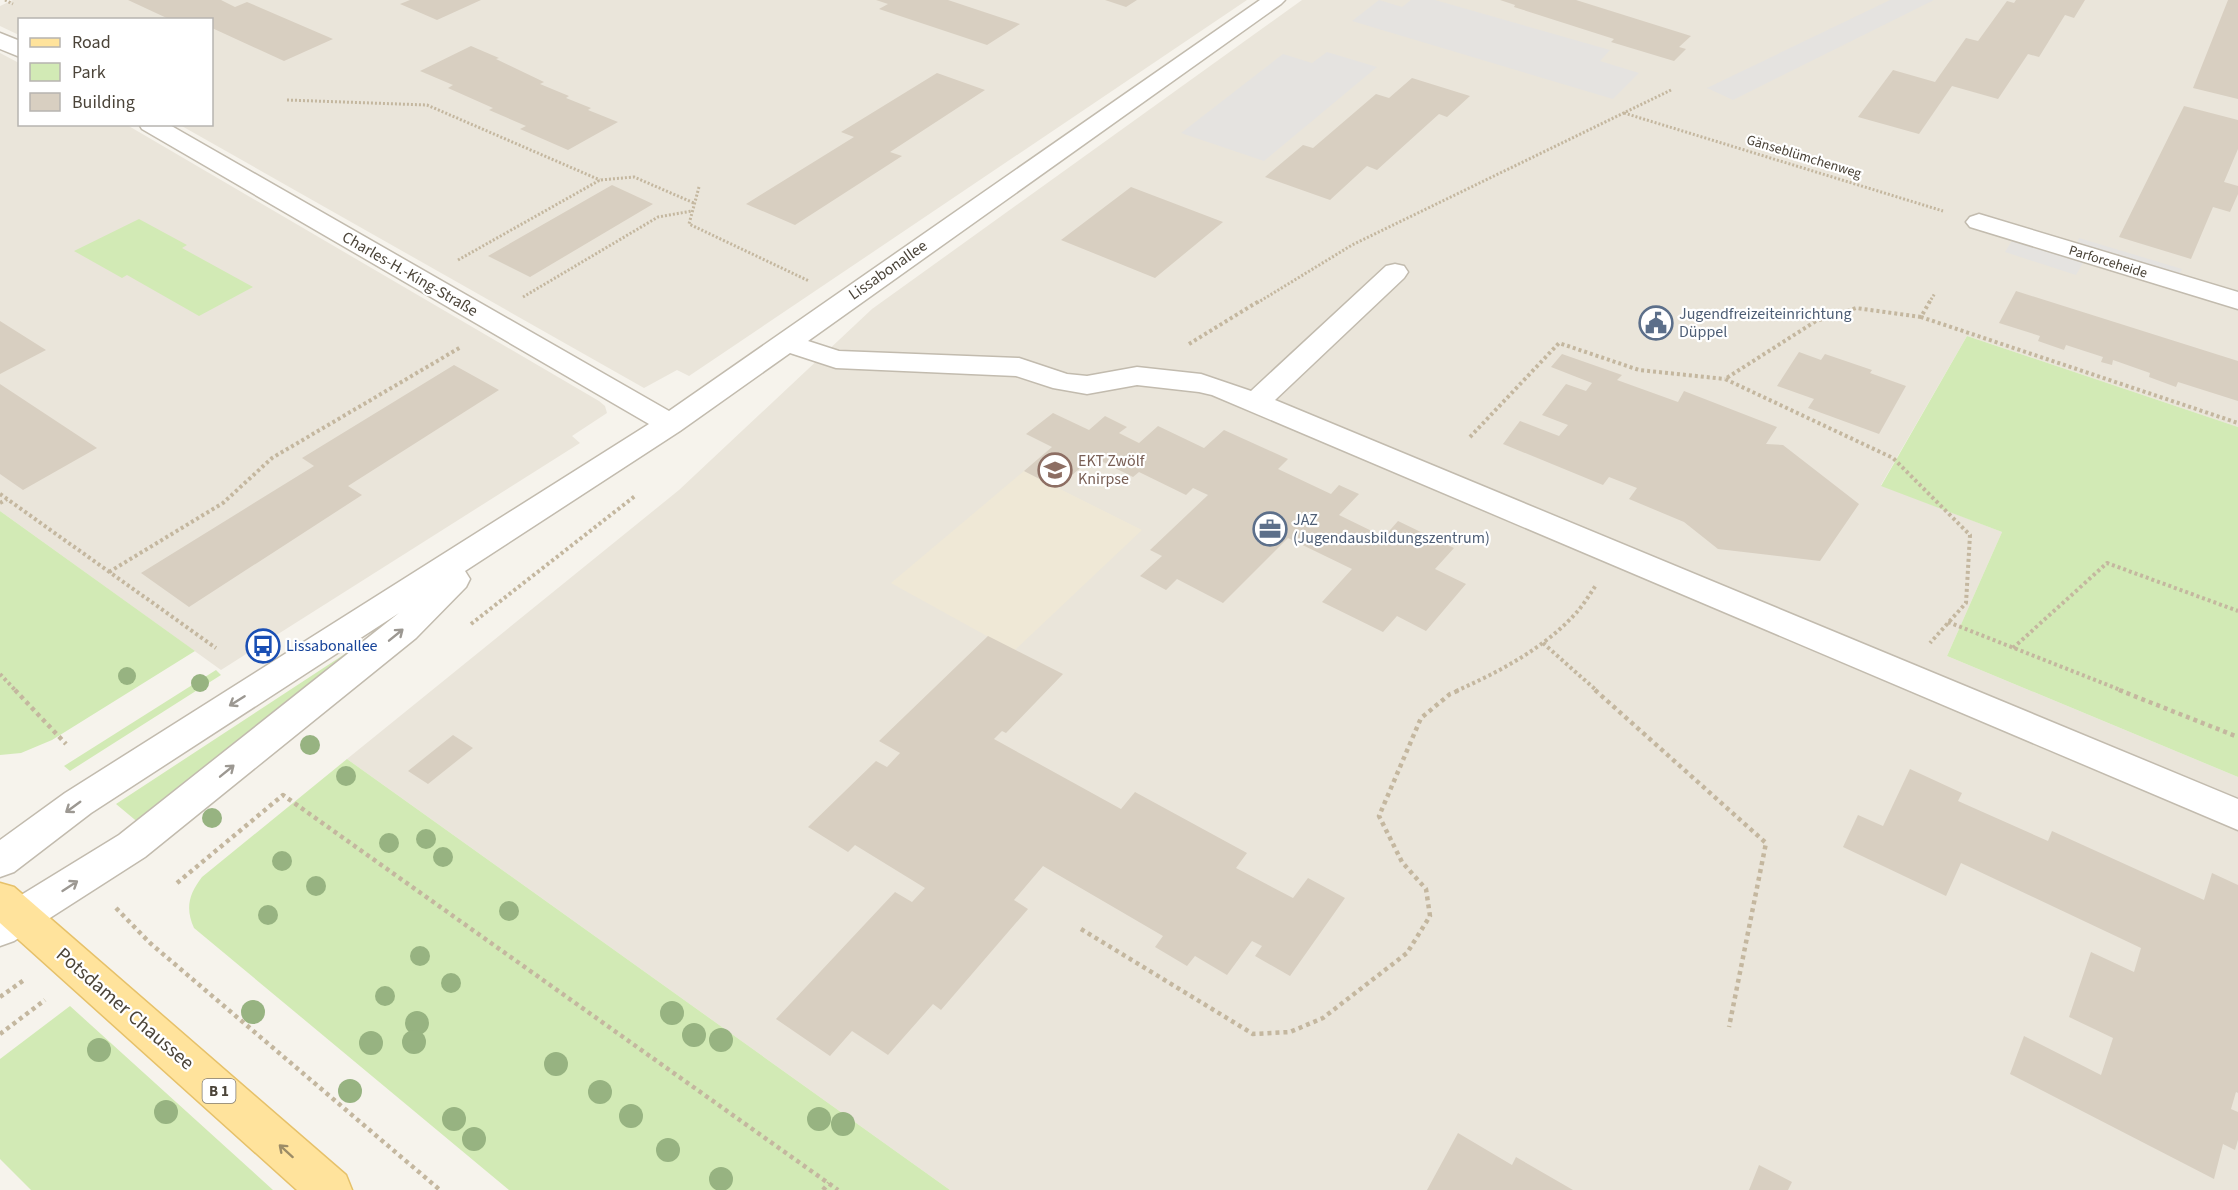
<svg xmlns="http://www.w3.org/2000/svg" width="2238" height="1190" viewBox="0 0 2238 1190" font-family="'Source Sans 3',sans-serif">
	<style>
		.residential { fill: #eae5da }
		.education { fill: #efe8d6 }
		.green { fill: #d2eab5 }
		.parking { fill: #e5e3e0 }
		.building { fill: #d8cfc1 }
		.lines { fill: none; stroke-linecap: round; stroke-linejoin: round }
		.minor-casing { stroke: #c2bbae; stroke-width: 3 }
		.major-casing { stroke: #e6c16a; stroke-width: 3 }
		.path-far2 { stroke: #c4b79f; stroke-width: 3; stroke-dasharray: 2 2; stroke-linecap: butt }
		.path-far1 { stroke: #c4b79f; stroke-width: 4; stroke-dasharray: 3 3; stroke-linecap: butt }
		.path { stroke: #c4b79f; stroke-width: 4.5; stroke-dasharray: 4 4; stroke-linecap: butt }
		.minor { fill: #fff; fill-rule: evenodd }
		.major { fill: #ffe39c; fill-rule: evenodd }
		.tree { fill: #97b381 }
		.oneway { stroke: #9c9892 }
		.oneway2 { stroke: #9c8c66 }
		.labels { text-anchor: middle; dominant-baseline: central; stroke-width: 4.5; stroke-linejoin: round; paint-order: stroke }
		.far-street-label { font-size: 14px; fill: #4b4439; stroke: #fff }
		.shield { fill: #fff; stroke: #817c74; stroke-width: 1.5 }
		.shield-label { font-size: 15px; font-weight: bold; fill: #4b4439 }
		.street-label { font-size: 16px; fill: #4b4439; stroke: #fff }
		.service-label { font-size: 16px; fill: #4e5e75; stroke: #fff; text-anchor: start }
		.education-label { font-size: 16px; fill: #785e54; stroke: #fff; text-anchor: start }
		.transit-label { font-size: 16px; fill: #164399; stroke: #fff; text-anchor: start }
		.near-street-label { font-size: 20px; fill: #4b4439; stroke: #fff }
	</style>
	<rect width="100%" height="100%" fill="#f6f3ec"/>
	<!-- residential -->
	<path class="residential" d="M13,0H1247L689,376L677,370L644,388L180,125L212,124V20H20L19,35L0,26V6Z
		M1302,0H2238V427L1967,336L1881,485L2002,532L1947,656L2238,777V1190H950L347,759L679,490L872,309Z
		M0,53L19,63L20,124L127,125L599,401L605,406L607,413L572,436L580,443L221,670L0,511Z"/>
	<!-- education -->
	<path class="education" d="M1024,471L1142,530L1014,651L891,583Z"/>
	<!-- green -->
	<path class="green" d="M139,219L187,245L182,248L253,287L199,316L127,275L122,278L74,251Z
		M1967,336L2238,427V777L1947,656L2002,532L1881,486Z
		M0,511L195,651L52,740L21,753L0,755Z
		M368,639L140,824L116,804L357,646Z
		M216,670L221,675L70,771L64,766Z
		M347,759L950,1190H509L194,928C185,908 189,894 202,877Z
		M70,1006L273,1190H31L0,1159V1059Z"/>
	<!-- parking -->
	<path class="parking" d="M1379,0L1402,7L1411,0H1435L1610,50L1600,61L1639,73L1613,99L1352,21Z
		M1890,0H1934L1733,100L1707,88Z
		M1327,52L1377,67L1264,161L1181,133L1283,54L1312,63Z
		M2079,238L2182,269L2178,277L2075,246Z
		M2013,239L2084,261L2076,275L2005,252Z"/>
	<!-- building -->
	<path class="building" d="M128,0H221L235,7L247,2L333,39L284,61L212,28V20H171Z
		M410,0H481L437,20L400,4Z
		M876,0H948L1020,24L987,45L879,9L888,4Z
		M1105,0H1137L1126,7Z
		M1500,0H1576L1691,36L1679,47L1686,49L1674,61L1611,42L1614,39L1514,7L1515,5Z
		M2016,0H2085L2074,18L2065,15L2039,57L2028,54L1998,99L1952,86L1919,134L1858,117L1893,70L1935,82L1966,38L1978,41L2007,1L2014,3Z
		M2228,0H2238V99L2193,88Z
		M471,46L499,58L496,59L544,82L540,84L569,96L566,98L591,108L588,110L618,122L568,150L520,129L526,126L489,110L493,108L448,88L453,85L420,71Z
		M937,73L985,90L890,152L902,156L795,225L746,204L854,137L841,132Z
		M1412,78L1470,96L1447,117L1439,114L1377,170L1367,166L1330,200L1265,177L1303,145L1313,148L1376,94L1389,98Z
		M2184,106L2238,120V149L2224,182L2238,186V194L2230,212L2213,207L2191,259L2119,237Z
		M612,185L653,204L530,277L488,256Z
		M1131,187L1223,222L1155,278L1061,240Z
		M2016,291L2238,361V401L2178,382L2176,387L2149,377L2150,373L2113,360L2112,365L2101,362L2103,357L2066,345L2064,350L2038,341L2040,336L1999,323Z
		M0,321L46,350L0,374Z
		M1799,352L1821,360L1825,354L1872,370L1870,373L1906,386L1879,434L1808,408L1814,399L1777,386Z
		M1562,354L1622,375L1617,380L1678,402L1684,391L1777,427L1766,444L1783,445L1859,504L1820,561L1718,549L1684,522L1629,499L1637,488L1609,477L1603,485L1503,444L1520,421L1559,436L1568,425L1542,415L1566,384L1586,391L1592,383L1551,367Z
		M454,365L499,390L348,486L362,495L189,607L141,573L314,466L302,458Z
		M0,384L97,448L23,490L0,474Z
		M1053,413L1089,430L1105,416L1127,427L1119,433L1139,443L1158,426L1204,448L1224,430L1288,459L1278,469L1331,494L1339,485L1359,494L1339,515L1384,537L1398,521L1454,548L1435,569L1466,584L1426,631L1397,616L1383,632L1322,602L1352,569L1288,538L1223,603L1177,579L1166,590L1140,576L1162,556L1150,550L1208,495L1193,488L1186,495L1139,472L1133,477L1093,457L1057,488L1024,471L1052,447L1026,434Z
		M988,636L1063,674L1006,733L1002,731L994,739L1121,809L1135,792L1247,853L1236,868L1293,898L1308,878L1345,898L1290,976L1255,956L1262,946L1252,941L1227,975L1195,956L1187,966L1155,947L1163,936L1043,866L1014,900L1028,909L941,1010L933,1004L888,1055L852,1031L830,1056L776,1019L895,892L912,902L925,888L855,845L848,852L808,827L876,761L887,767L900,753L879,741Z
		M453,735L473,748L428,784L408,771Z
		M1910,769L1962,793L1958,801L2048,841L2052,831L2204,900L2212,873L2238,885V1093L2236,1092L2231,1109L2238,1112V1140L2235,1150L2223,1144L2214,1179L2010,1074L2024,1036L2101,1075L2113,1038L2069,1017L2091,952L2134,972L2141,948L1961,863L1946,896L1843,847L1858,815L1883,826Z
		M1458,1133L1512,1165L1516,1157L1573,1190H1427Z
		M1759,1165L1792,1182L1788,1190H1749Z"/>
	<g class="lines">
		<!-- minor casing -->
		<g class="minor-casing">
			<path id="minor" d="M1260,0H1285L1281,4L808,341L839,351L1019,358L1067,374L1087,376L1137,367L1201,374L1251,391L1386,266L1395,264L1404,266L1408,272L1404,278L1275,400L2238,799V830L1212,395L1199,392L1137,385L1087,394L1053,388L1016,376L836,368L790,353L680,431L465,571L470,579L466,587L416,638L145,857L14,941L0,946V908L119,835L399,613L91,813L14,872L0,877V840L65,793L649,424L142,129L139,124H168L669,411Z
				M0,33L20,41V57L0,49Z
				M1979,214L2238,292V309L1970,227L1966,222L1970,217Z"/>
		</g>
		<!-- major casing -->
		<g class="major-casing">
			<path id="major" d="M0,883L14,887L346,1175L352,1190H297L0,923Z"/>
		</g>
		<!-- path-far2 -->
		<path class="path-far2" d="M5,0L13,4
			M287,100L427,105L600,180
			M1624,113L1943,211
			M699,187L689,224L809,281
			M458,260L600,180L634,177L694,203
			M523,297L658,217L692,211
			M1257,303L1352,245L1671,90
			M1929,303L1935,293"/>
		<!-- path-far1 -->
		<path class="path-far1" d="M1930,301L1921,317L2238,423
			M1921,317L1856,308L1816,321L1725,379L1893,458L1970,535L1966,603L1930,643
			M1189,344L1259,301
			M1470,437L1559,343L1639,370L1725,379
			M0,494L216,648
			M0,503L7,499
			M109,572L223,503L272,458L461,347
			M1948,622L2123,691
			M471,624L635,496
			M1543,643L1597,691
			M2013,648L2107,563L2238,611
			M0,674L16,691
			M1456,691C1499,672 1545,648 1577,612C1584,604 1590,594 1596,585"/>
		<!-- path -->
		<path class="path" d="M15,690L66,744
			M1595,690L1766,843L1729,1027
			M2119,690L2238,737
			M177,883L283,795L838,1190
			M116,908L150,943L440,1190
			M1081,929L1253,1034L1290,1032L1323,1018L1407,953L1430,916L1426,889L1402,862L1379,816L1421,718L1450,694L1460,690
			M0,997L24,980
			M0,1034L45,1000
			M823,1190L829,1183"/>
		<!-- minor -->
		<use href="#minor" class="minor"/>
		<!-- major -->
		<use href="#major" class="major"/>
	</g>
	<!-- trees -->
	<g class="tree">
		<circle cx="127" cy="676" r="9"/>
		<circle cx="200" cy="683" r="9"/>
		<circle cx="310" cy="745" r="10"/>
		<circle cx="346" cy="776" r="10"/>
		<circle cx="212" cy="818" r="10"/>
		<circle cx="426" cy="839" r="10"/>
		<circle cx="389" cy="843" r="10"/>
		<circle cx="443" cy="857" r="10"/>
		<circle cx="282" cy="861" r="10"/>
		<circle cx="316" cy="886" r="10"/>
		<circle cx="509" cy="911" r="10"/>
		<circle cx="268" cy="915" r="10"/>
		<circle cx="420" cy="956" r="10"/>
		<circle cx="451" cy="983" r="10"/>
		<circle cx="385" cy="996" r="10"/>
		<circle cx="253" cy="1012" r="12"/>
		<circle cx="672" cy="1013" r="12"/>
		<circle cx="417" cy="1023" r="12"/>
		<circle cx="694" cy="1035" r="12"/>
		<circle cx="721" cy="1040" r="12"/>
		<circle cx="414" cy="1042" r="12"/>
		<circle cx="371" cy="1043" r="12"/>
		<circle cx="99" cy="1050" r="12"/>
		<circle cx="556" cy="1064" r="12"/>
		<circle cx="350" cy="1091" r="12"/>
		<circle cx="600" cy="1092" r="12"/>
		<circle cx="166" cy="1112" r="12"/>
		<circle cx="631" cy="1116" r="12"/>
		<circle cx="454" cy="1119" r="12"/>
		<circle cx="819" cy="1119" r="12"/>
		<circle cx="843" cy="1124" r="12"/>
		<circle cx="474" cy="1139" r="12"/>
		<circle cx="668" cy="1150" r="12"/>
		<circle cx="721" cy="1179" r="12"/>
	</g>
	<!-- one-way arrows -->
	<defs><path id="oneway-shaft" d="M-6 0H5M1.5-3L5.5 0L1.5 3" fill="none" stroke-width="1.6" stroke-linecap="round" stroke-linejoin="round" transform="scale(1.5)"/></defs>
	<g class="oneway">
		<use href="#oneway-shaft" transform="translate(396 635) rotate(-39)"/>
		<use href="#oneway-shaft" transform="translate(237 701) rotate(148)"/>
		<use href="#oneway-shaft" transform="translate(227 771) rotate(-39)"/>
		<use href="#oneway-shaft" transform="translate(73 807) rotate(144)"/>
		<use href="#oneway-shaft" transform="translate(70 886) rotate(-33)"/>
	</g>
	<use class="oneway2" href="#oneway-shaft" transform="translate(286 1151) rotate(-138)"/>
	<!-- icons -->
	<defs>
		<g id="civic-ring" transform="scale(1.725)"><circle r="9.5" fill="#fff" stroke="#5c6f8a" stroke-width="1.5"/><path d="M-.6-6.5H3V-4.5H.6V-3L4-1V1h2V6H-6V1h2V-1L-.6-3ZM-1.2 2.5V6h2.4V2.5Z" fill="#5c6f8a"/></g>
		<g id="school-ring" transform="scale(1.725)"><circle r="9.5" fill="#fff" stroke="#8d6e63" stroke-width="1.5"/><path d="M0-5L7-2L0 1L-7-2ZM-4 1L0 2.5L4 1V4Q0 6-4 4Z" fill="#8d6e63"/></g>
		<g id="office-ring" transform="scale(1.725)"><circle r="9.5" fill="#fff" stroke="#5c6f8a" stroke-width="1.5"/><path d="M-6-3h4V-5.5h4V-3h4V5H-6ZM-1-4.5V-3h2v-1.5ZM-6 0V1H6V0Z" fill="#5c6f8a"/></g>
		<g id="bus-ring" transform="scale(1.725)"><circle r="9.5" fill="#fff" stroke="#1a4fb4" stroke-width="1.5"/><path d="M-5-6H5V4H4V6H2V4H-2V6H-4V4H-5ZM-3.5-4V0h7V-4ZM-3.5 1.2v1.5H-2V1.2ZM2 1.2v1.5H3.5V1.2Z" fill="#1a4fb4"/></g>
	</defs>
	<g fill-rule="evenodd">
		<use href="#civic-ring" x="1656" y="323"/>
		<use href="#school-ring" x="1055" y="470"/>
		<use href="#office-ring" x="1270" y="529"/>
		<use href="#bus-ring" x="263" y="646"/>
	</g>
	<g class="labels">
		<!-- far-street labels -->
		<g class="far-street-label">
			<text transform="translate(1804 157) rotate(17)">Gänseblümchenweg</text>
			<text transform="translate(2108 262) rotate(17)">Parforceheide</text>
		</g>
		<!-- shield labels -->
		<rect class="shield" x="202.5" y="1079" width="33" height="24" rx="4.5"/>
		<g class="shield-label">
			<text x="219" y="1091">B 1</text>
		</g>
		<!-- street labels -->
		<g class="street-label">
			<text transform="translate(888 270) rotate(-35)">Lissabonallee</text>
			<text transform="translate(410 274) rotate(30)">Charles-H.-King-Straße</text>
		</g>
		<!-- service labels -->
		<g class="service-label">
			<text x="1679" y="314">Jugendfreizeiteinrichtung<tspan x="1679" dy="18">Düppel</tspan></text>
			<text x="1293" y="520">JAZ<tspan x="1293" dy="18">(Jugendausbildungszentrum)</tspan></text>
		</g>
		<!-- education labels -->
		<g class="education-label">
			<text x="1078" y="461">EKT Zwölf<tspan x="1078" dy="18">Knirpse</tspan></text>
		</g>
		<!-- transit labels -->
		<g class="transit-label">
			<text x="286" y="646">Lissabonallee</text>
		</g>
		<!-- near-street labels -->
		<g class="near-street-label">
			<text transform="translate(125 1009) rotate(41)">Potsdamer Chaussee</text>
		</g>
	</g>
	<!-- legend -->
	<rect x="18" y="18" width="195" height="108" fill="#ffffff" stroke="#b7b4b0" stroke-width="1.5"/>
	<rect x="30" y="38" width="30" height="9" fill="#ffe39c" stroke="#b7b4b0" stroke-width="1.5"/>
	<text x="72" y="48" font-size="18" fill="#4b4439">Road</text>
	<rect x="30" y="63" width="30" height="18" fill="#d2eab5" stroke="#b7b4b0" stroke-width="1.5"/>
	<text x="72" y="78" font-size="18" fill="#4b4439">Park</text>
	<rect x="30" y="93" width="30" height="18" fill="#d8cfc1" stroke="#b7b4b0" stroke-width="1.5"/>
	<text x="72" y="108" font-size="18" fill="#4b4439">Building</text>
</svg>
